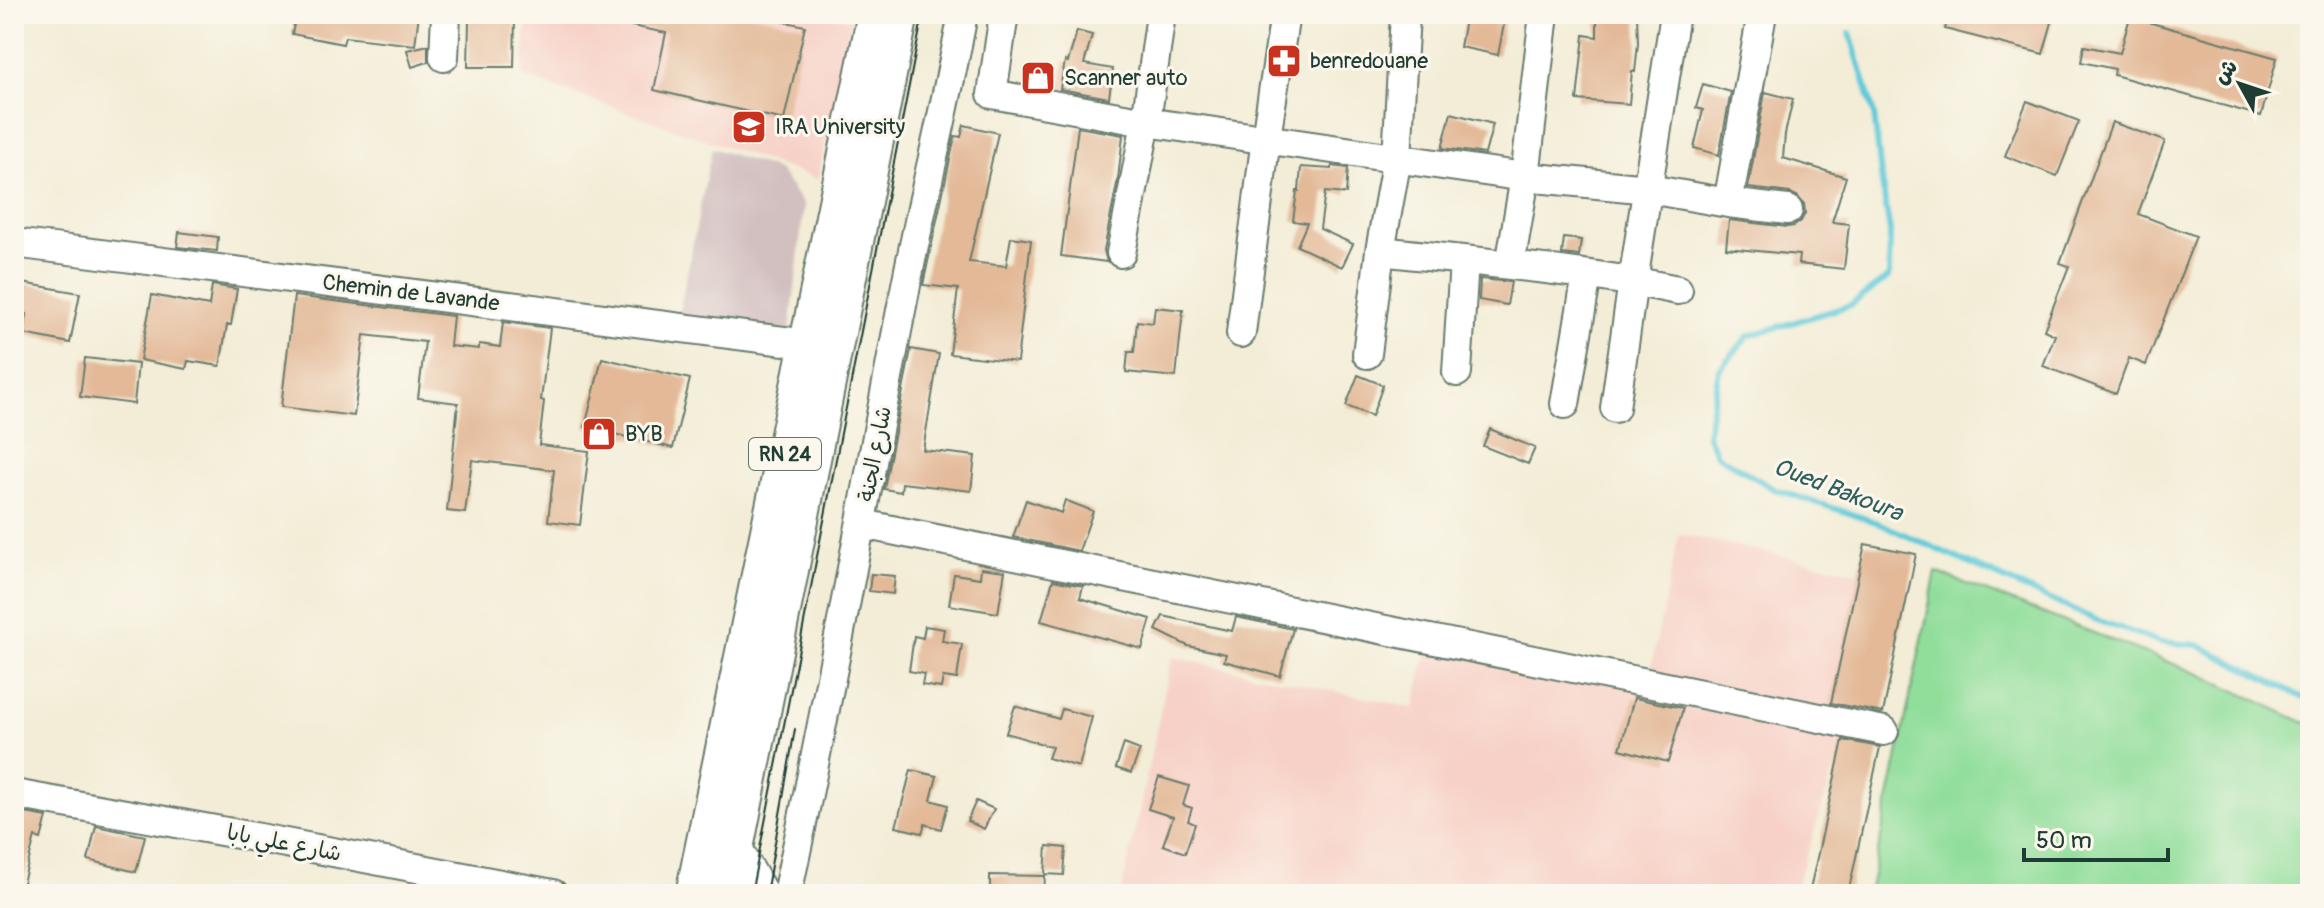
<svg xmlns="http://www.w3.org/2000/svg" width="2324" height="908" viewBox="0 0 2324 908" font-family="Pangolin,'Playpen Sans Arabic',sans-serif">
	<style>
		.built { fill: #f7d1c7 }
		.industrial { fill: #d2bfc0 }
		.green { fill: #91de9b; stroke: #588e68; stroke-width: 2 }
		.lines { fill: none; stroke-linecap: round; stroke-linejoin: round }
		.stream { stroke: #5fc9d9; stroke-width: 6 }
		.building { fill: #e3b998 }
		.minor-casing { stroke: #697b6d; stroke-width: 32 }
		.major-casing { stroke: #697b6d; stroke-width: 38 }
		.minor { stroke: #fff; stroke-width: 28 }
		.major { stroke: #fff; stroke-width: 34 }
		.tram { stroke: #1f3d34; stroke-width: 2 }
		.labels { text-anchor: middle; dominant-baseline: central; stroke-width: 6; stroke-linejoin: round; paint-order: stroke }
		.shield { fill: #fbf7ec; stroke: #61756b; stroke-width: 2 }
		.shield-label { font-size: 20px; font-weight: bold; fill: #1f3d34 }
		.poi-label { font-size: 22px; fill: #1f3d34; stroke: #fbf7ec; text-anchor: start }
		.street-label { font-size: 22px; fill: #1f3d34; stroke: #fbf7ec }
		.water-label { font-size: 24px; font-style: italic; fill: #2f605d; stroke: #fbf7ec }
	</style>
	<rect width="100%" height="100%" fill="#fbf7ec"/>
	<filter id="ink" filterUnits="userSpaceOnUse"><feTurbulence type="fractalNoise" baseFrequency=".0125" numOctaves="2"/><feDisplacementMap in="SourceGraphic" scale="16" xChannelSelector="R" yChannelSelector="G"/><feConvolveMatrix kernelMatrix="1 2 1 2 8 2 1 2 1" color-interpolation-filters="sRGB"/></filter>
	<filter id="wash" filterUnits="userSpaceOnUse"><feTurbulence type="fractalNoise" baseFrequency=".006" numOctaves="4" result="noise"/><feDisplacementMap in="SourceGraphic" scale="32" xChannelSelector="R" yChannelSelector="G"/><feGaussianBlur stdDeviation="1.8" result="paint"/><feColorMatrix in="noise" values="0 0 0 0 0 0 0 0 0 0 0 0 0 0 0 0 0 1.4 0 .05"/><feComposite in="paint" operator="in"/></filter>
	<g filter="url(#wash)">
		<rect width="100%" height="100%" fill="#f3edd7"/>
		<!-- built -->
		<path class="built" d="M527,14H816L852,20L818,179L523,76Z
			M1679,534L1895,580L1794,894H1121L1172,657L1414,708L1429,641L1647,687Z"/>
		<!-- industrial -->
		<path class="industrial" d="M712,148L778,170L804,205L790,332L679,313Z"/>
		<!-- green -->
		<path class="green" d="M1936,572L2202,675L2310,725V894H1869Z"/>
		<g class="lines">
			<!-- stream -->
			<path class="stream" d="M1850,33L1874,114L1882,184L1890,231L1889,277L1851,305L1748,336L1719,370L1707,435L1717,455L1774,489L1876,522L2094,619L2160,642L2198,645L2310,701"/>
		</g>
		<g id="blocks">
			<!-- building -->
			<path class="building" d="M296,14H419L415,45L345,37L343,44L292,34Z
				M609,14H749L805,26L784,120L654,90L666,33L608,21Z
				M1466,14H1506L1498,55L1460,47Z
				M1612,14H1637L1638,43L1635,72L1632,71L1629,104L1577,100L1584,35L1597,37V19L1612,18Z
				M1949,14H2035L2053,19L2043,54L1945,29Z
				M2130,17L2277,58L2261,116L2114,75L2115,69L2081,62L2084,46L2120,53Z
				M469,19H515L514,67H468Z
				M1077,31L1092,35L1084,64L1113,69L1109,98L1060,89L1065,61L1068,62Z
				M428,45V62L412,67L407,50Z
				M1703,84L1731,92L1719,155L1694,148L1703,110L1696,108Z
				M1765,92L1793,99L1785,134L1783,158L1846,177L1832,222L1849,224L1844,269L1798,264L1799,255L1726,248L1729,220L1787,227L1794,226L1801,221L1805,213L1804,204L1797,196L1790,193L1748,188Z
				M2027,101L2079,121L2057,176L2005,156Z
				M1451,113L1493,124L1485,154L1442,148Z
				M2112,122L2165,141L2138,214L2196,236L2146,365L2129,358L2116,394L2043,366L2055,335L2044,330L2069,266L2060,263Z
				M964,125L998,133L969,262L1006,266L1011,237L1031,240L1017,362L950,354L958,289L923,285L955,136L961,137Z
				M1078,127L1123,135L1118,179L1104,250L1107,262L1061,256Z
				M1332,166L1348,168L1346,194L1325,192L1320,229L1353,244L1342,267L1297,246L1307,223L1293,221L1297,191H1299L1301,167L1332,169Z
				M179,232L218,237L217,251L177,247Z
				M1564,238L1581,240L1579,256L1562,254Z
				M1480,279L1511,282L1507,305L1479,300Z
				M22,283L80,293L70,343L24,334L27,314L16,312Z
				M212,285L237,289L231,325H227L220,366L188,361L186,369L140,360L152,295L209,306Z
				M294,296L453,316L450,346L479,349V344L500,347L503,322L550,328L541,400L544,401L539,445L589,451L580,525L548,521L554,470L472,460L465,513L447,511L458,403L418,398L425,342L364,335L354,416L281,407Z
				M1155,307L1183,310L1176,377L1126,372L1128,352H1134L1137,321L1153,323Z
				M911,349L939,354L923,450L975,456L971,491L902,483L901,492L884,489Z
				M85,358L138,364L134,404L80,397Z
				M602,358L690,379L673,448L585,427Z
				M1358,375L1383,385L1372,416L1346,406Z
				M1490,429L1535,448L1528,464L1483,446Z
				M1026,500L1061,513L1065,500L1093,511L1079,551L1013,537Z
				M1865,544L1916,554L1883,713L1831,703Z
				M981,568L1005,571L998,613L949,605L954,574L980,578Z
				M871,574L895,576L893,594L869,591Z
				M1053,580L1083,586L1080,598L1151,619L1142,649L1041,621Z
				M1163,616L1232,631L1236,617L1293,629L1280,676L1224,661L1226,654L1188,646L1156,630Z
				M925,626L944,629L942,641L962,644L957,679L943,677L941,688L922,685L924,674L909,671L914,636L923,638Z
				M1634,698L1683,708L1668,762L1620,749Z
				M1015,706L1059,719L1062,709L1092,717L1079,767L1048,758L1052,747L1006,733Z
				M1843,740L1880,747L1848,894H1809Z
				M1124,744L1140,750L1131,773L1116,768Z
				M911,770L937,776L931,800L948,805L941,829L925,824L922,833L896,827Z
				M1159,777L1189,786L1183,805L1192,808L1188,821L1195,824L1185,853L1163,845L1173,817L1148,809Z
				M976,801L994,809L984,829L967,821Z
				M14,811L47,817L41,839L35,837L20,894H14Z
				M96,826L145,836L136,872L88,860Z
				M1047,846L1066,848L1064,875L1045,874Z
				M990,875L1045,876L1044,894H990Z"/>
		</g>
	</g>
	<g filter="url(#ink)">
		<use href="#blocks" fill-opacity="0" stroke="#697b6d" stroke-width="2"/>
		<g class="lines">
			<!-- minor casing -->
			<g class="minor-casing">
				<path id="minor" d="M1004,14L992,94L1146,122L1525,177L1649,189L1728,203L1788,210
					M444,57L446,14
					M1728,203L1762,14
					M14,243L808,344
					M1380,251C1479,262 1580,270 1678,290
					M1121,253L1146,122L1161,14
					M1510,265L1525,177L1544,14
					M1241,333L1266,138L1285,14
					M1367,354L1380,251L1397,158L1405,14
					M1457,372L1464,261
					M1565,404L1587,275
					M1615,408L1633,281L1675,14
					M862,524L1884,731
					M14,794L238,834L553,894
					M737,847L762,891
					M787,894C832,689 867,481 908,275C925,188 947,101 963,14"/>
			</g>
			<!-- major casing -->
			<g class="major-casing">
				<path id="major" d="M693,894L875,14
					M727,894L901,14"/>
			</g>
			<!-- minor -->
			<use href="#minor" class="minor"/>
			<!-- major -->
			<use href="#major" class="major"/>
			<!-- tram -->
			<path class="tram" d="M751,894L923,14
				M766,894L795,729"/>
		</g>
	</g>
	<!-- icons -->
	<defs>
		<g id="pharmacy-square" transform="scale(1.8)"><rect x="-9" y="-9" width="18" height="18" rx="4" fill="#c8321e" stroke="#fbf7ec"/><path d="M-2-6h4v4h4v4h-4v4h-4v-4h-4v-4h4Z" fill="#fff"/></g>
		<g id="shop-square" transform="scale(1.8)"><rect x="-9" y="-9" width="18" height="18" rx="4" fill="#c8321e" stroke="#fbf7ec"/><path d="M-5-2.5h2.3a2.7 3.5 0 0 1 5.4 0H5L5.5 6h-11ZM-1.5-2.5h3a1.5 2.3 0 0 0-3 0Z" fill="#fff"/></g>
		<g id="university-square" transform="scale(1.8)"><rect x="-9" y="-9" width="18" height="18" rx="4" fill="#c8321e" stroke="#fbf7ec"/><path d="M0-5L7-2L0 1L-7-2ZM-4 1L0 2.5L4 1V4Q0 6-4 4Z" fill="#fff"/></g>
	</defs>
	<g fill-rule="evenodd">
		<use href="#pharmacy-square" x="1284" y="61"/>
		<use href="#shop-square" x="1038" y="78"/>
		<use href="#university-square" x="749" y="127"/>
		<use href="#shop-square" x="599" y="434"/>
	</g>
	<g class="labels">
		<!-- shield labels -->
		<rect class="shield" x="749" y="438" width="72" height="32" rx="6"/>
		<g class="shield-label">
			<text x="785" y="454">RN 24</text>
		</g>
		<!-- poi labels -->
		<g class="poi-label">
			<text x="1310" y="61">benredouane</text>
			<text x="1064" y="78">Scanner auto</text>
			<text x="775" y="127">IRA University</text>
			<text x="625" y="434">BYB</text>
		</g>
		<!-- street labels -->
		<g class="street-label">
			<text transform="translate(411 293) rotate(7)">Chemin de Lavande</text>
			<text transform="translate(875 454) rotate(-79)">شارع الجنة</text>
			<text transform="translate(284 843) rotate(11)">شارع علي بابا</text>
		</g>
		<!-- water labels -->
		<g class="water-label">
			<text transform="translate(1838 490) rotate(21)">Oued Bakoura</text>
		</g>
	</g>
	<!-- margin -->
	<rect width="2324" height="908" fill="none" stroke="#fbf7ec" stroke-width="48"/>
	<!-- north arrow -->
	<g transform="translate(2240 84) rotate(310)" stroke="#fbf7ec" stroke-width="6" paint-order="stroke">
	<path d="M0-6L14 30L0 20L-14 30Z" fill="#1f3d34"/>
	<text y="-12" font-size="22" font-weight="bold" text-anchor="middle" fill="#1f3d34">ش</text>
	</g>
	<!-- scale -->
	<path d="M2024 848v12h144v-12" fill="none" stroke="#1f3d34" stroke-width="4"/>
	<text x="2036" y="848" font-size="24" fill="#1f3d34" stroke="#fbf7ec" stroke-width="6" paint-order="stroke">50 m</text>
</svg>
